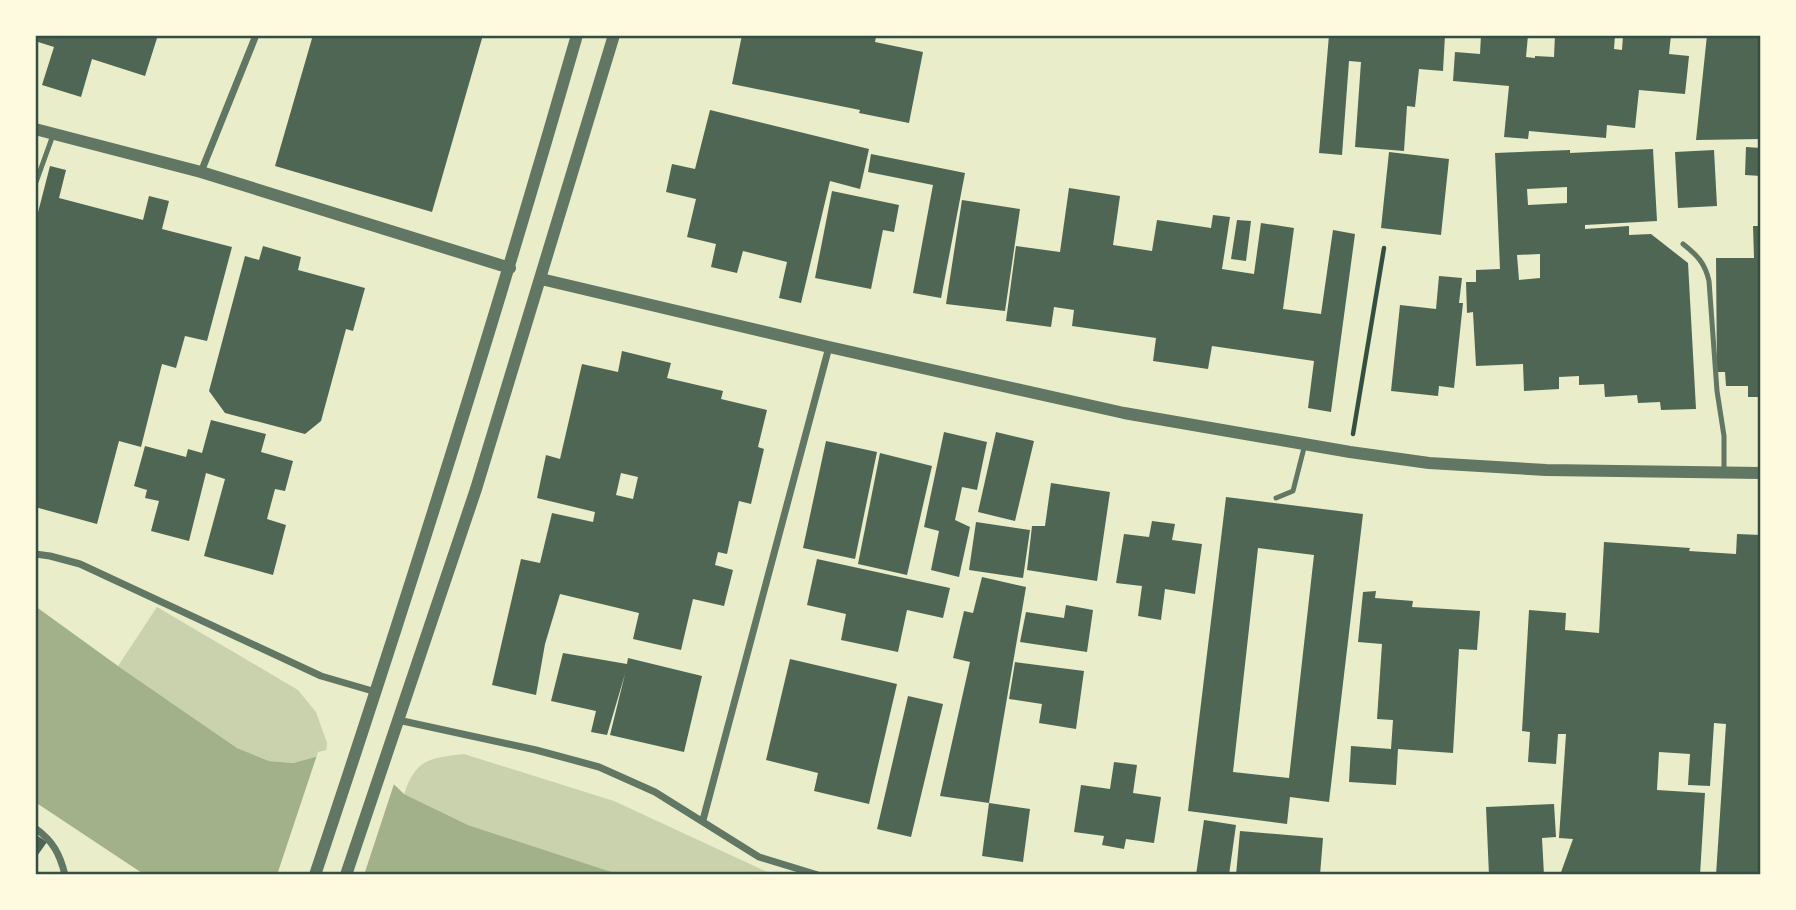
<svg xmlns="http://www.w3.org/2000/svg" width="1796" height="910" viewBox="0 0 1796 910" font-family="'Source Serif 4',serif">
	<style>
		.green { fill: #cad2ad }
		.water { fill: #a3b18a }
		.pier { fill: #e9edc9 }
		.building { fill: #4f6655; fill-rule: evenodd }
		.lines { fill: none; stroke-linecap: round; stroke-linejoin: round }
		.path { stroke: #344e41; stroke-width: 4.5 }
		.service { stroke: #617663; stroke-width: 5 }
		.minor { stroke: #617663; stroke-width: 7 }
		.tertiary { stroke: #617663; stroke-width: 12 }
		.neatline { fill: none; stroke: #344e41; stroke-width: 2.5 }
	</style>
	<rect width="100%" height="100%" fill="#e9edc9"/>
	<!-- green -->
	<path class="green" d="M157,607L298,690L316,712L327,743L326,754L293,763L269,761L237,748L118,666Z
		M464,754L614,801L774,875H621L468,825L404,794C416,759 429,758 464,754Z"/>
	<!-- water -->
	<path class="water" d="M35,606L118,666L237,748L269,761L293,763L326,754L377,768L404,794L468,825L621,875H145L35,802Z"/>
	<!-- pier -->
	<path class="pier" d="M327,750L380,766L395,781L364,875H277L318,752Z"/>
	<!-- building -->
	<path class="building" d="M35,35H158L145,76L92,59L81,97L42,85L54,47L35,41Z
		M313,35H483L432,212L275,166Z
		M742,35H869L876,37L875,42L923,52L909,123L859,113L860,110L732,84Z
		M1329,35H1445L1443,71L1419,69L1415,107L1407,106L1404,151L1355,147L1361,62L1349,61L1342,155L1319,153Z
		M1481,35H1528L1526,57L1535,58V56L1554,57L1555,35H1615L1614,49L1622,50L1623,35H1671L1669,54L1689,56L1685,94L1639,90L1635,128L1607,125L1606,138L1529,131L1528,139L1504,137L1509,86L1453,81L1455,52L1480,54Z
		M1707,35H1761V139L1696,140Z
		M710,110L869,149L860,189L830,181L801,303L779,298L787,262L743,251L737,273L711,267L716,244L687,237L696,199L666,192L672,164L695,169Z
		M1746,147L1761,148V176L1745,175Z
		M1653,149L1657,221L1585,225V229L1629,226V235L1651,234L1688,263L1696,409L1661,410L1660,402L1638,403L1637,395L1605,397L1604,384L1579,385V376L1559,377V389L1524,391L1523,364L1476,366L1473,312L1467,313L1466,282H1476V270L1500,269L1495,153L1570,150V153ZM1567,187V203L1528,205L1527,189ZM1540,254V278L1519,280L1517,255Z
		M1714,150L1717,206L1678,208L1675,152Z
		M1389,152L1449,159L1441,235L1381,228Z
		M871,154L965,173L941,298L913,293L933,185L868,172Z
		M50,166L66,170L59,198L143,220L149,196L169,201L162,229L232,247L207,341L185,336L176,368L162,364L141,447L119,441L97,524L35,507V224Z
		M1069,188L1120,196L1113,245L1152,251L1157,220L1211,228L1213,215L1230,217L1222,269L1254,274L1261,223L1294,228L1283,309L1321,314L1333,230L1355,234L1331,412L1308,408L1314,361L1212,346L1208,369L1153,361L1156,338L1072,326L1074,310L1054,307L1051,327L1006,321L1016,246L1060,252Z
		M832,191L899,205L894,232L883,230L871,289L815,278Z
		M962,200L1020,209L1005,311L946,304Z
		M1237,220L1251,221L1246,261L1231,259Z
		M1753,226H1761V397H1748V386H1726L1725,372H1717L1716,258H1754Z
		M263,246L301,257L298,270L365,288L353,331L346,329L321,421L305,434L225,413L209,391L245,256L259,260Z
		M1439,276L1462,278L1459,303H1463L1454,388L1439,386L1438,396L1391,391L1400,305L1436,309Z
		M622,351L671,363L667,378L723,391L721,399L767,410L758,447L764,449L751,504L739,501L727,554L718,552L715,565L733,570L724,606L693,599L681,650L633,639L639,613L560,594L545,644L536,695L492,685L521,559L540,563L552,513L593,522L595,512L537,498L546,455L560,459L582,364L618,372ZM621,473L638,477L633,499L616,495Z
		M211,420L266,434L261,452L293,461L285,491L275,489L267,519L286,525L273,575L204,556L225,479L206,473L189,541L151,531L159,501L145,498L147,490L134,486L145,446L186,457L188,449L202,453Z
		M944,432L987,442L977,490L962,487L955,520L970,527L959,577L931,570L939,531L924,527Z
		M996,432L1034,441L1015,521L978,512Z
		M826,441L877,452L855,559L803,548Z
		M880,453L932,466L907,575L858,564Z
		M1051,483L1110,492L1097,581L1027,570L1032,526H1045Z
		M1226,497L1363,514L1329,802L1290,797L1287,824L1188,811ZM1258,548L1314,555L1289,778L1233,772Z
		M1152,521L1175,524L1172,540L1202,544L1195,594L1165,589L1161,620L1138,616L1142,586L1116,583L1124,534L1149,537Z
		M976,522L1030,530L1023,578L969,570Z
		M1737,534L1761,535V875H1716L1726,724L1714,723L1710,786L1688,785L1690,754L1659,752L1657,790L1705,793L1700,875H1560L1573,839L1559,838L1566,734H1558L1556,764L1528,762L1530,732L1522,731L1529,610L1566,613L1565,630L1599,633L1604,542L1690,548L1689,551L1736,554Z
		M817,559L950,588L943,618L907,610L898,652L841,640L846,614L807,605Z
		M982,577L1026,587L989,803L940,796L970,662L953,658L964,611L973,613Z
		M1376,591L1375,598L1413,601L1412,607L1480,611L1477,650L1459,649L1453,753L1398,749L1396,785L1349,782L1351,746L1391,749L1393,720L1377,719L1382,644L1358,642L1363,592Z
		M1066,605L1093,610L1087,652L1020,642L1026,612L1064,618Z
		M563,653L627,664L628,658L702,676L684,752L610,735L625,674L607,735L591,732L596,711L551,701Z
		M790,659L897,684L869,804L814,791L818,773L766,760Z
		M1015,662L1084,671L1076,729L1039,723L1042,704L1009,699Z
		M908,696L943,704L911,837L877,829Z
		M1114,762L1137,765L1133,793L1161,797L1154,843L1126,839L1124,849L1102,845L1104,836L1074,832L1081,785L1110,789Z
		M989,803L1030,809L1023,862L982,856Z
		M1554,804L1556,837L1542,838L1544,875H1489L1486,807Z
		M1204,820L1236,825L1229,875H1196Z
		M1240,831L1323,838L1320,875H1236Z
		M35,834L47,842L35,859Z"/>
	<g class="lines">
		<!-- path -->
		<path class="path" d="M1353,434L1384,248"/>
		<!-- service -->
		<path class="service" d="M35,185L53,135
			M1683,244C1697,255 1705,263 1709,281L1717,391L1724,436V472
			M1276,498L1293,491L1305,444"/>
		<!-- minor -->
		<path class="minor" d="M201,172L256,35
			M35,554L50,556L80,564L321,676L376,692
			M398,720L536,750L599,767L655,792L759,857L818,875
			M703,820L829,347
			M35,828C53,841 60,854 65,875"/>
		<!-- tertiary -->
		<path class="tertiary" d="M35,129L201,172L510,268
			M541,279L829,347L1124,413L1350,452L1429,463L1546,470L1761,473
			M315,875C408,597 496,317 577,35
			M346,875L476,489L614,35"/>
	</g>
	<!-- border -->
	<rect width="1796" height="910" fill="none" stroke="#fefae0" stroke-width="74"/>
	<rect x="37" y="37" width="1722" height="836" class="neatline"/>
</svg>
